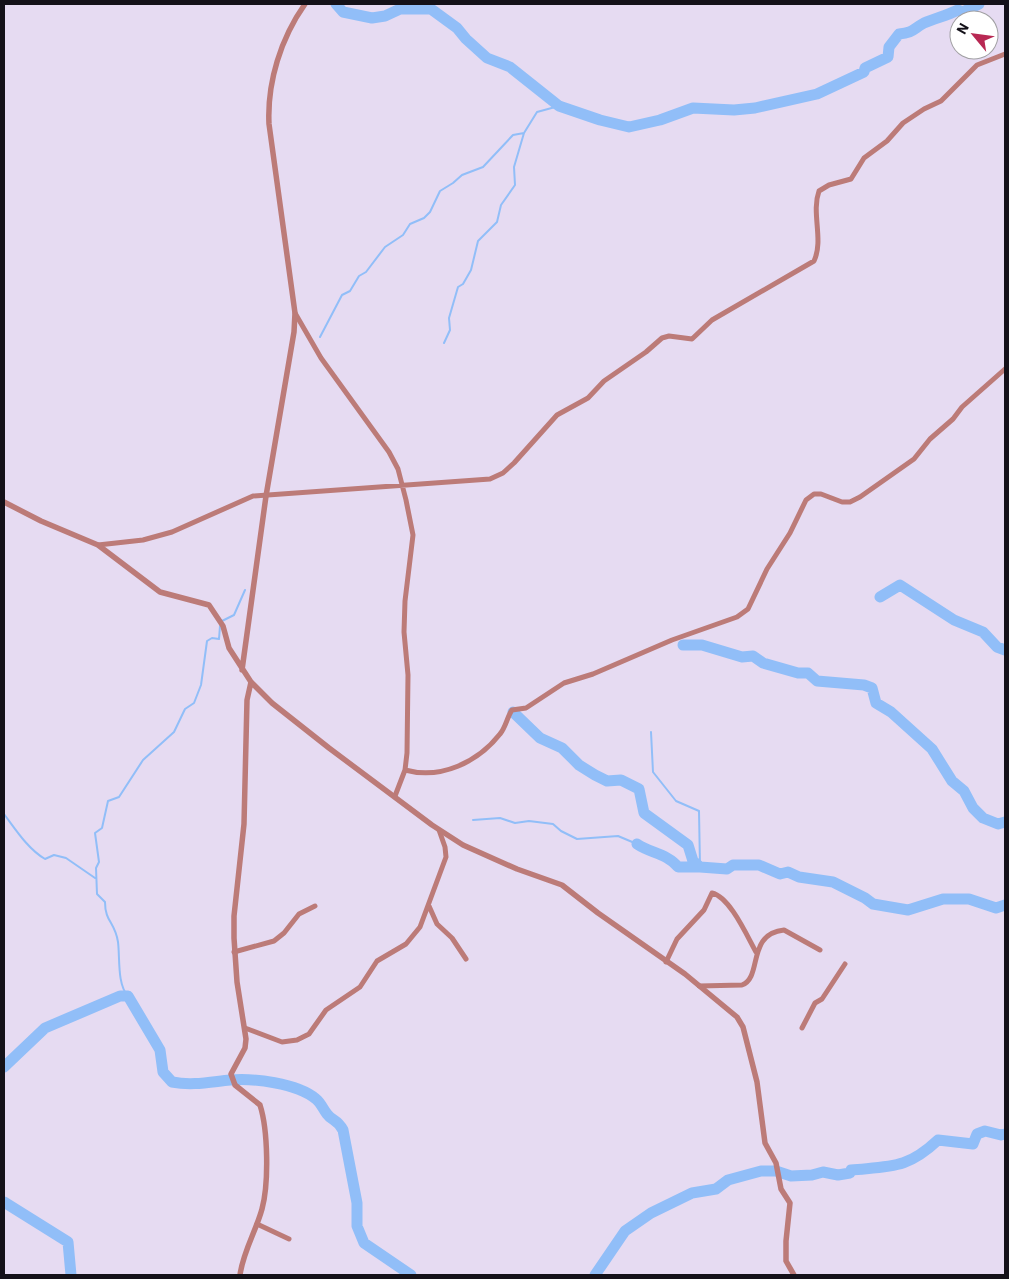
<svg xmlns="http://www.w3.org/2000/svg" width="1009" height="1279" viewBox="0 0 1009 1279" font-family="'IBM Plex Sans',sans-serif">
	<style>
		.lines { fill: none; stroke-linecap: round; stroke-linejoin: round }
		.stream { stroke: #91bef8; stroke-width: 2 }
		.river { stroke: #91bef8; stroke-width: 11 }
		.minor { stroke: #bc7b78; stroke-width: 5 }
		.tertiary { stroke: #bc7b78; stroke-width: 5.5 }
	</style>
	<rect width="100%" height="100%" fill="#e6dbf2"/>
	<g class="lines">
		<!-- stream -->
		<path class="stream" d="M320,337L342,295L350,291L359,276L366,272L385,247L403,235L410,224L424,218L430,212L440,191L453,183L462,175L483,167L513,135L524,133L537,112L559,106
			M444,343L450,330L449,318L458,287L463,284L471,270L478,241L497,222L501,205L515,185L514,167L524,133
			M220,622L234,615L245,590
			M651,732L653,772L676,801L699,811L700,867
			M4,814C16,830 28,849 45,859L54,855L66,858L95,878
			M473,820L500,818L515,823L529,821L553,824L561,831L577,839L618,836L637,844
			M128,996C117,985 120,957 118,942C115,922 105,922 105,902L97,894L96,868L99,862L95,833L102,828L108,801L119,797L143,760L174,732L185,709L194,703L201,685L207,641L212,638L219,639L220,626"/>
		<!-- river -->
		<path class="river" d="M336,4L343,12L372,18L385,16L400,9H431L457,28L466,39L487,58L510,67L559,106L600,120L629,127L660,120L693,108L734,110L755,108L817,94L864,72L865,68L888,57L889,47L899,34C913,33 913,29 924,23C935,18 946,16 958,10L963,12L979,4
			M880,597L900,585L954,620L983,632L997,647L1005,650
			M683,645H702L742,657L753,656L763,663L798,673H808L817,681L864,685L872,688L876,703L891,712L932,749L952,781L964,791L973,808L983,818L998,824L1005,822
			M513,712L540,738L562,748L579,765L595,775L607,781L621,780L639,789L644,813L688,845L693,861L700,867L727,869L733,865H759L780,874L788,872L799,877L833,882L865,898L873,904L908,910L943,899H969L996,908L1005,905
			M637,844C650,853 668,854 678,867H700
			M4,1067L45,1028L120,996H128L160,1050L163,1072L172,1082C192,1086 210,1082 230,1080C253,1078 297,1083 316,1099C321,1103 323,1109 327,1114C332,1121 337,1119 343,1130L357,1203V1226L364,1243L411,1275
			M4,1202L68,1242L71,1275
			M595,1275L625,1231L651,1213L692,1193L716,1189L728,1180L761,1171H776L791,1176L812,1175L823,1172L838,1175L850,1173L851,1170C892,1166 907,1169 938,1140L973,1144L977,1134L985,1131L1001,1135L1005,1134"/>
		<!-- minor -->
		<path class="minor" d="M295,313L321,358L389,452L398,469L406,500L413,535L405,601L404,632L408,675L407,753L405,770L395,796
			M98,545L143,540L172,532L253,496L490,479L503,473L514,463L557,415L588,398L604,381L646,352L662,338L669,336L692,339L712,320L814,261C824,240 811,213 819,191L829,185L851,179L864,158L887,141L903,123L924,109L941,101L977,65L1005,54
			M405,770C441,780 478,762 500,734C506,727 507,717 512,710L526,708L564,683L593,674L672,640L737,617L748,609L767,569L790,533L806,500L814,494H821L842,502H850L860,497L914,459L930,439L953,419L962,407L1005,369
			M429,906L437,924L452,938L466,959
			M234,952L274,941L284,933L299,914L315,906
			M666,962L677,939L704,910L712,893C730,897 747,936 756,952
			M699,986L742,985C763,977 746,934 784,930L820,950
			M245,1028L282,1042L297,1040L309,1034L326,1010L360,987L377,961L406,944L420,927L446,857L445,847L439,830
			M802,1028L815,1003L822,999L845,964
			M257,1224L289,1239"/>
		<!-- tertiary -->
		<path class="tertiary" d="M4,502L41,521L98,545L160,592L209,605L223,626L229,648L251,682L272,703L329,748L432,825L463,845L517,869L562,885L598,913L685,974L737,1017L743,1027L757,1082L765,1143L776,1163L781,1189L790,1203L786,1241V1261L794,1275
			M242,670L266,496L294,332L295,313L269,124C267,82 281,38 305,4
			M240,1275C243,1252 256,1231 262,1209C269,1183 268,1130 260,1105L235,1085L231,1074L245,1048L246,1039L237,982L234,938V916L244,824L247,700L251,682"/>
	</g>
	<!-- border -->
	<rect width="1009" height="1279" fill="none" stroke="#141119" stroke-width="10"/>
	<!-- north arrow -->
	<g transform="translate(974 35) rotate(299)"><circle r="24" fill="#ffffff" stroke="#a1a0a3"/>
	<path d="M0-4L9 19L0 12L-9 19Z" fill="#b82853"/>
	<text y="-8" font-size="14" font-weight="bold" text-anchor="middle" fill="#141119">N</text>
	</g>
</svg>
